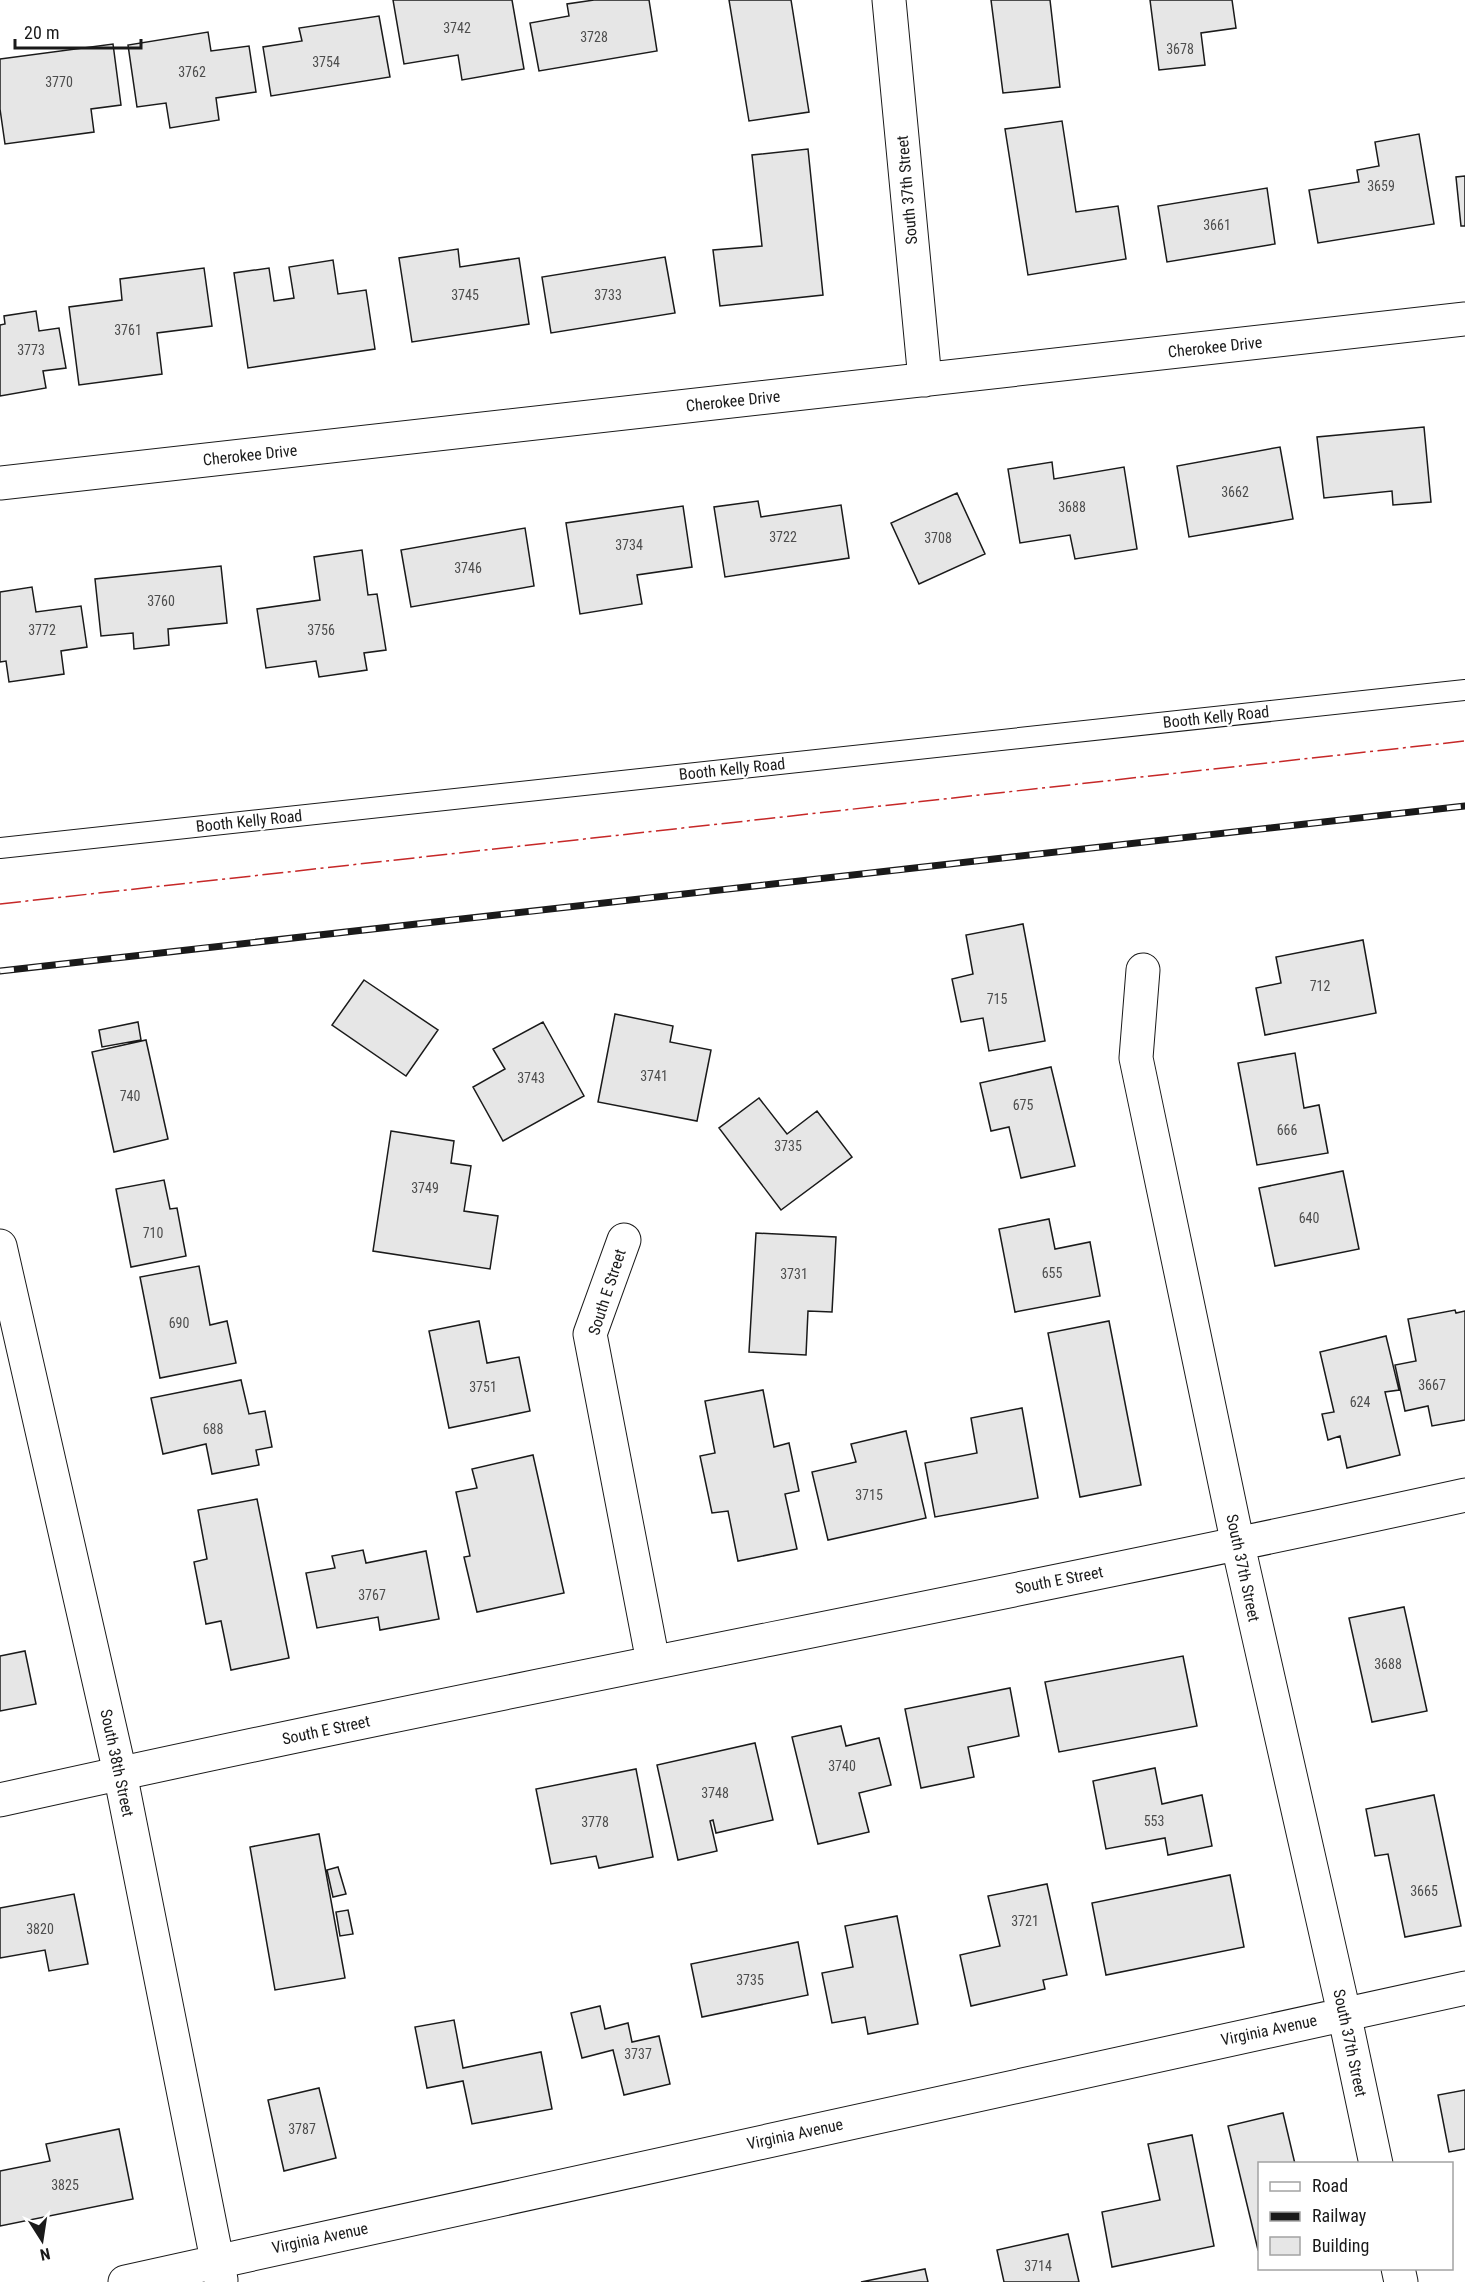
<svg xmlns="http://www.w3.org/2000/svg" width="1465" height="2282" viewBox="0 0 1465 2282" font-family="'Roboto Condensed',sans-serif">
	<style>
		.building { fill: #e6e6e6; stroke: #1a1a1a; stroke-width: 1.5 }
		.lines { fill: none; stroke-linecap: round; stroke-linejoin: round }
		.service-casing { stroke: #1a1a1a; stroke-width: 22 }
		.minor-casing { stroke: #1a1a1a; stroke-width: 35 }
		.service { stroke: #fff; stroke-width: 20 }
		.minor { stroke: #fff; stroke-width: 33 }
		.rail-casing { stroke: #1a1a1a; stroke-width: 7 }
		.rail { stroke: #fff; stroke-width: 4.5; stroke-dasharray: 14; stroke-linecap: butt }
		.power { stroke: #c62828; stroke-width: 1.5; stroke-dasharray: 21 4.5 3 4.5; stroke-linecap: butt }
		.labels { text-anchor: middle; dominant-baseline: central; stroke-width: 4.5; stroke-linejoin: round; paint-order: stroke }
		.number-label { font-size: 14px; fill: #4d4d4d }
		.street-label { font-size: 16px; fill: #1a1a1a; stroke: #fff }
	</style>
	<rect width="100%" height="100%" fill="#fff"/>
	<!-- building -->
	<path class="building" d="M393,0H512L524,69L462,80L458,55L404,64Z
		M594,0H649L657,51L539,71L530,23L569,16L567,4Z
		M729,0H791L809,112L749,121Z
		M991,0H1050L1060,87L1003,93Z
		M1150,0H1232L1236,28L1201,33L1205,65L1159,70Z
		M379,16L390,77L271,96L263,47L302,41L299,28Z
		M208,32L211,51L249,46L256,92L216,98L219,120L170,128L166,103L137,107L128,45Z
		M113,44L121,105L91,109L94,132L5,144L0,109V59Z
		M1062,121L1076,212L1118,206L1126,259L1028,275L1005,129Z
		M1419,134L1434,224L1318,243L1309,190L1359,182L1357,170L1379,166L1375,142Z
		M808,149L823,295L720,306L713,250L762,246L752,155Z
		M1465,176V226H1461L1456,177Z
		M1267,188L1275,244L1167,262L1158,206Z
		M458,249L460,267L519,258L529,324L412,342L399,258Z
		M665,257L675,313L551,333L542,277Z
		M333,260L338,294L366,290L375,349L248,368L234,273L269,268L274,301L294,298L289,267Z
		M204,268L212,326L157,333L162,374L79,385L69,307L122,300L120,279Z
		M36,311L39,331L59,328L66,368L43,371L46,388L0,396V325L5,324L4,316Z
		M1424,427L1431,502L1393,505L1392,491L1324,498L1317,437Z
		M1280,447L1293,519L1189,537L1177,466Z
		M1052,462L1054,479L1124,467L1137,549L1075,559L1070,535L1020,543L1008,469Z
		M957,493L985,554L919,584L891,523Z
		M758,501L761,517L841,505L849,558L725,577L714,507Z
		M683,506L692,567L637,575L642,604L580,614L566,523Z
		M525,528L534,586L411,607L401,550Z
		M362,550L368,595L377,594L386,650L364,653L367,670L319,677L316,661L266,668L257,609L320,600L314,557Z
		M221,566L227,623L168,629L169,645L134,649L133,633L101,636L95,579Z
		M32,587L36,612L81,606L87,647L61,651L64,674L9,682L6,661L0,662V592Z
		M1023,924L1045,1041L989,1051L983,1018L961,1022L952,979L973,974L966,935Z
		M1363,940L1376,1013L1265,1035L1256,988L1281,983L1276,957Z
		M364,980L438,1030L406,1076L332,1025Z
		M615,1014L673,1026L670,1042L711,1050L697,1121L598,1102Z
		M138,1022L141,1040L102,1047L99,1030Z
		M543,1022L584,1096L503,1141L473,1087L505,1069L493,1049Z
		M146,1040L168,1139L114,1152L92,1052Z
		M1295,1053L1304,1108L1319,1105L1328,1153L1257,1165L1238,1063Z
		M1051,1067L1075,1166L1021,1178L1009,1127L991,1131L980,1083Z
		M759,1098L787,1134L817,1111L852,1157L781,1210L719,1128Z
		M391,1131L454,1141L451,1163L471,1166L464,1211L498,1216L490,1269L373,1251Z
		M1343,1171L1359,1249L1275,1266L1259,1188Z
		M164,1180L170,1209L177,1208L186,1256L131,1267L116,1189Z
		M1049,1219L1055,1249L1090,1242L1100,1296L1015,1312L999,1229Z
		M756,1233L836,1237L832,1312L808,1311L806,1355L749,1352Z
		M199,1266L210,1325L227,1321L236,1363L160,1378L140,1277Z
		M1455,1310L1456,1313L1465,1311V1420L1432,1426L1428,1406L1405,1411L1395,1365L1416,1361L1408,1319Z
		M479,1321L487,1363L519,1357L530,1411L449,1428L429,1331Z
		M1109,1321L1141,1485L1080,1497L1048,1333Z
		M1386,1336L1399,1390L1385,1392L1400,1455L1347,1468L1340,1436L1328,1440L1322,1414L1334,1412L1320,1352Z
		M241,1380L249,1414L265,1411L272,1447L256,1450L259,1465L212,1474L206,1444L163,1454L151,1398Z
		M763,1390L774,1447L789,1443L799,1491L785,1494L797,1549L738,1561L728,1511L712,1513L700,1456L715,1453L705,1401Z
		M1022,1408L1038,1498L935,1517L925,1463L977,1453L971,1418Z
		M906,1431L926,1518L828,1540L812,1472L856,1462L851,1444Z
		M533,1455L564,1593L477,1612L464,1557L470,1556L456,1492L477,1488L472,1469Z
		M257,1499L289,1658L231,1670L221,1621L206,1624L194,1562L207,1559L198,1510Z
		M363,1550L366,1563L426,1551L439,1619L380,1630L378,1617L317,1628L306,1573L335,1568L332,1556Z
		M1404,1607L1427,1711L1372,1722L1349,1618Z
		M25,1651L36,1704L0,1711V1656Z
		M1183,1656L1197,1726L1059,1752L1045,1682Z
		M1010,1688L1019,1736L968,1747L974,1777L921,1788L905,1709Z
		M841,1726L846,1746L879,1738L891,1785L859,1793L869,1832L818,1844L792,1737Z
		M755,1743L773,1820L716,1833L713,1820L710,1821L717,1851L678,1860L657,1765Z
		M1155,1768L1162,1804L1202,1795L1212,1846L1168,1855L1165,1838L1106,1849L1093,1781Z
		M636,1769L653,1857L599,1868L596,1856L551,1864L536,1789Z
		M1434,1795L1461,1926L1405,1937L1388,1854L1375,1856L1366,1809Z
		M319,1834L345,1978L275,1990L250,1847Z
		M338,1867L346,1894L333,1897L327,1870Z
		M1230,1875L1244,1947L1106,1975L1092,1903Z
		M1047,1884L1067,1975L1043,1980L1045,1989L971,2006L960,1955L1000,1946L988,1896Z
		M74,1894L88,1964L49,1971L45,1950L0,1958V1908Z
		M348,1910L353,1934L340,1936L336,1912Z
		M897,1916L918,2024L868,2034L865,2017L832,2023L822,1973L853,1967L845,1926Z
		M798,1942L808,1995L702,2017L691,1964Z
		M600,2006L605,2029L628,2023L632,2042L659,2036L670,2084L624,2095L613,2050L582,2058L571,2013Z
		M454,2020L463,2068L541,2052L552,2109L472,2124L463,2081L427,2088L415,2027Z
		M319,2088L336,2158L284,2171L268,2100Z
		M1465,2090V2149L1449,2152L1438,2095Z
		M1283,2113L1295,2164H1260V2250H1258L1228,2126Z
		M119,2129L133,2199L0,2226V2171L50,2161L46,2144Z
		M1192,2135L1214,2246L1112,2267L1102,2212L1160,2200L1148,2144Z
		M1068,2234L1079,2282H1004L997,2250Z
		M925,2269L928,2282H861Z"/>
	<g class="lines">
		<!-- service casing -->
		<g class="service-casing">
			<path id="service" d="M0,848L1465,690"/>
		</g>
		<!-- minor casing -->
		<g class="minor-casing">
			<path id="minor" d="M889,0L925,380
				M0,483L1465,319
				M1143,970L1136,1058L1238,1545L1344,2013L1376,2164
				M624,1240L590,1334L653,1662
				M0,1246L120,1773L221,2280
				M0,1800C487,1691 978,1602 1465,1495
				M1398,2268L1401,2282
				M125,2282L1465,1988"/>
		</g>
		<!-- service -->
		<use href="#service" class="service"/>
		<!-- minor -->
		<use href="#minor" class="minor"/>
		<!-- rail casing -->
		<g class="rail-casing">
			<path id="rail" d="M0,971L1465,806"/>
		</g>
		<!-- rail -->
		<use href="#rail" class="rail"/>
		<!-- power -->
		<path class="power" d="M0,904L1465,741"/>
	</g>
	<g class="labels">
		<!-- number labels -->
		<g class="number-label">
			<text x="457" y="28">3742</text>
			<text x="594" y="37">3728</text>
			<text x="1180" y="49">3678</text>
			<text x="326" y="62">3754</text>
			<text x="192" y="72">3762</text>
			<text x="59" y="82">3770</text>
			<text x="1381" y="186">3659</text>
			<text x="1217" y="225">3661</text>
			<text x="465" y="295">3745</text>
			<text x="608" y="295">3733</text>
			<text x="128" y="330">3761</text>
			<text x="31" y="350">3773</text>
			<text x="1235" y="492">3662</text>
			<text x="1072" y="507">3688</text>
			<text x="783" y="537">3722</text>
			<text x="938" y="538">3708</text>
			<text x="629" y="545">3734</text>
			<text x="468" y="568">3746</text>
			<text x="161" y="601">3760</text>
			<text x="42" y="630">3772</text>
			<text x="321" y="630">3756</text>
			<text x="1320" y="986">712</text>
			<text x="997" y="999">715</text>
			<text x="654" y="1076">3741</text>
			<text x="531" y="1078">3743</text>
			<text x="130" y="1096">740</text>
			<text x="1023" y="1105">675</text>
			<text x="1287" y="1130">666</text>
			<text x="788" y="1146">3735</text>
			<text x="425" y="1188">3749</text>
			<text x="1309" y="1218">640</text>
			<text x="153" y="1233">710</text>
			<text x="1052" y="1273">655</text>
			<text x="794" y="1274">3731</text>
			<text x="179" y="1323">690</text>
			<text x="1432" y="1385">3667</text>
			<text x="483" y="1387">3751</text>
			<text x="1360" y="1402">624</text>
			<text x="213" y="1429">688</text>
			<text x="869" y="1495">3715</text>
			<text x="372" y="1595">3767</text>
			<text x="1388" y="1664">3688</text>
			<text x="842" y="1766">3740</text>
			<text x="715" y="1793">3748</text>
			<text x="1154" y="1821">553</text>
			<text x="595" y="1822">3778</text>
			<text x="1424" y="1891">3665</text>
			<text x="1025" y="1921">3721</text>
			<text x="40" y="1929">3820</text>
			<text x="750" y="1980">3735</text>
			<text x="638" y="2054">3737</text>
			<text x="302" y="2129">3787</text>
			<text x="65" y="2185">3825</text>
			<text x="1038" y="2266">3714</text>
		</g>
		<!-- street labels -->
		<g class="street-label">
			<text transform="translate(907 190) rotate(-95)">South 37th Street</text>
			<text transform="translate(1215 347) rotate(-6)">Cherokee Drive</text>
			<text transform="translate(733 401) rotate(-6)">Cherokee Drive</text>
			<text transform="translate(250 455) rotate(-6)">Cherokee Drive</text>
			<text transform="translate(1216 717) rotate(-6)">Booth Kelly Road</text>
			<text transform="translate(732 769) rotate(-6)">Booth Kelly Road</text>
			<text transform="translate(249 821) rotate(-6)">Booth Kelly Road</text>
			<text transform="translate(607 1292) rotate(-72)">South E Street</text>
			<text transform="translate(1243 1568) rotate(78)">South 37th Street</text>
			<text transform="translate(1059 1580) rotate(-11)">South E Street</text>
			<text transform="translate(326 1730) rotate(-12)">South E Street</text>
			<text transform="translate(117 1763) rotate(78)">South 38th Street</text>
			<text transform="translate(1269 2030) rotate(-12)">Virginia Avenue</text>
			<text transform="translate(1350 2043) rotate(78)">South 37th Street</text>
			<text transform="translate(795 2134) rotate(-12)">Virginia Avenue</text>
			<text transform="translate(320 2238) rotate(-12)">Virginia Avenue</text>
		</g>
	</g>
	<!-- legend -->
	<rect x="1258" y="2162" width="195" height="108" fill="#ffffff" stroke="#a3a3a3" stroke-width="1.5"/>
	<rect x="1270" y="2182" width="30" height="9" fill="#ffffff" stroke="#a3a3a3" stroke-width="1.5"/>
	<text x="1312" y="2192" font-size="18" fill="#1a1a1a">Road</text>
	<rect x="1270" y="2212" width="30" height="9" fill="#1a1a1a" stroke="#a3a3a3" stroke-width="1.5"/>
	<text x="1312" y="2222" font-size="18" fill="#1a1a1a">Railway</text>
	<rect x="1270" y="2237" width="30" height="18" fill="#e6e6e6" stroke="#a3a3a3" stroke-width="1.5"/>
	<text x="1312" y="2252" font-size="18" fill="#1a1a1a">Building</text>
	<!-- north arrow -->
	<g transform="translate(42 2240) rotate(168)" stroke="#ffffff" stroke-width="4.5" paint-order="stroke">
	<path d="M0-4.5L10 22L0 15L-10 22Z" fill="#1a1a1a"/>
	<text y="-9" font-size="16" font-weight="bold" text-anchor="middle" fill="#1a1a1a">N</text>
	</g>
	<!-- scale -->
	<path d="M15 39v9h126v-9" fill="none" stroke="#1a1a1a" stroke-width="3"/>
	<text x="24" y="39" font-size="18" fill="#1a1a1a" stroke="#ffffff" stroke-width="4.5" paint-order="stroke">20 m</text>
</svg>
